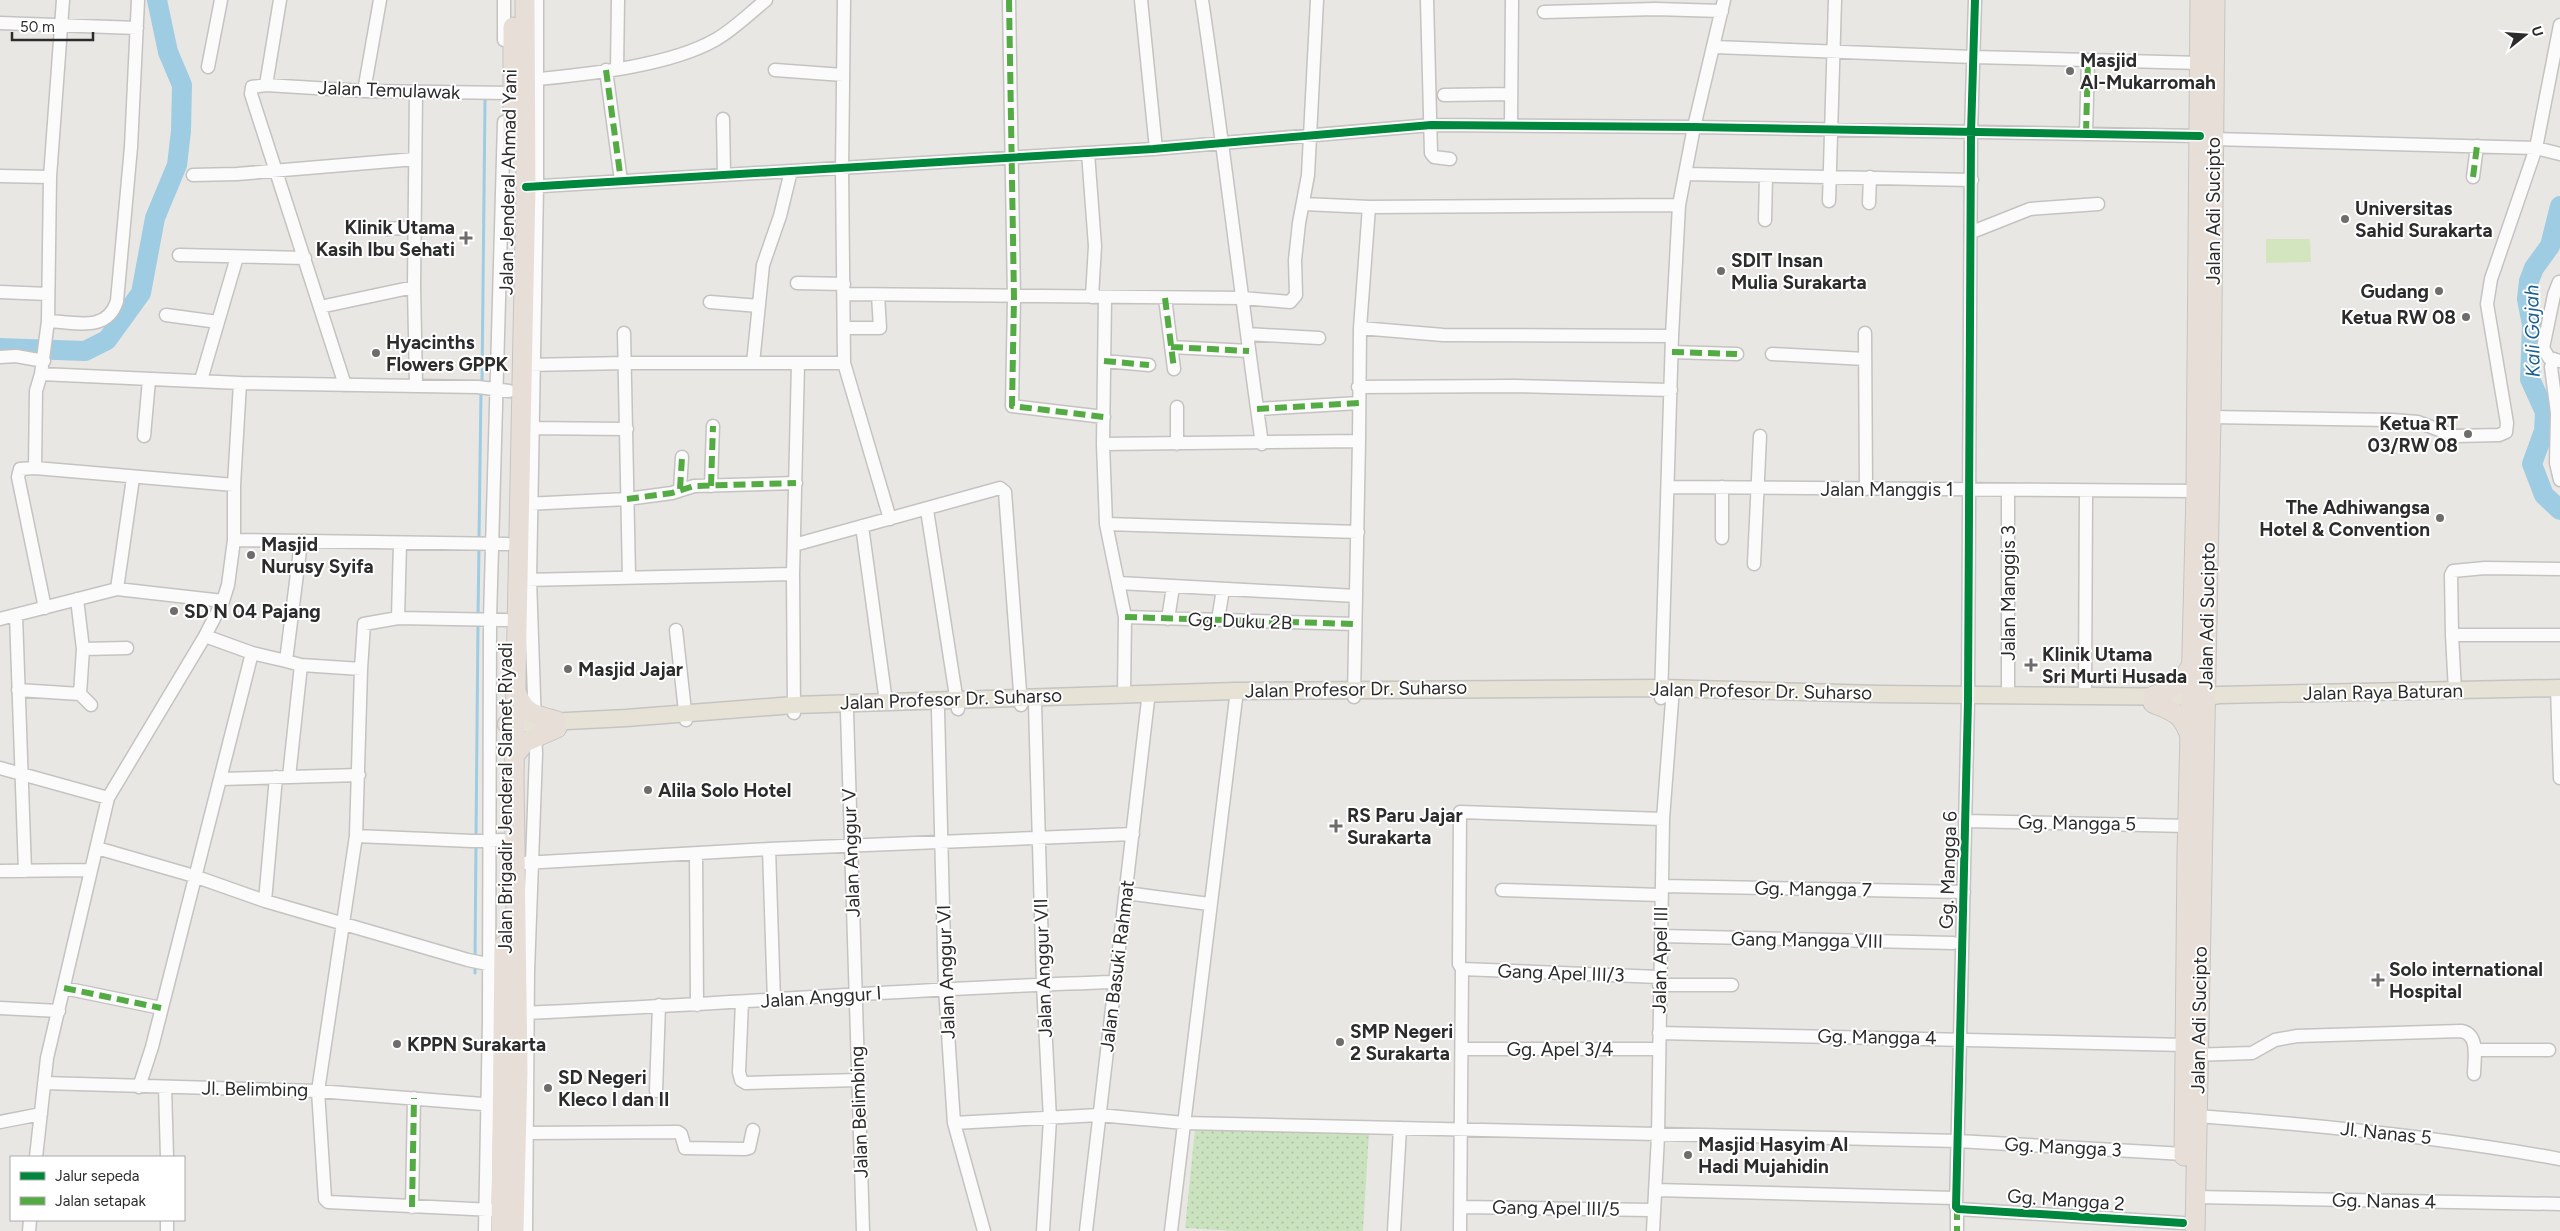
<svg xmlns="http://www.w3.org/2000/svg" width="2560" height="1231" viewBox="0 0 2560 1231" font-family="Figtree,sans-serif">
	<style>
		.grass { fill: url(#grass-dots) }
		.pitch { fill: #d3e5be }
		.lines { fill: none; stroke-linecap: round; stroke-linejoin: round }
		.stream { stroke: #9ecce3; stroke-width: 3 }
		.river { stroke: #9ecce3; stroke-width: 20 }
		.minor-casing { stroke: #c4c3c2; stroke-width: 15 }
		.major-casing { stroke: #c5c4c2; stroke-width: 19 }
		.highway-casing { stroke: #c5c4c2; stroke-width: 21 }
		.minor { stroke: #fcfbfb; stroke-width: 12 }
		.major { stroke: #e6e3d6; stroke-width: 16 }
		.highway { stroke: #e7dfd7; stroke-width: 19 }
		.quiet { stroke: #54ab44; stroke-width: 6; stroke-dasharray: 12 6; stroke-linecap: butt }
		.cycleway-casing { stroke: #fff; stroke-width: 11 }
		.cycleway { stroke: #00873e; stroke-width: 8 }
		.poi-dot { fill: #6e6d6c; stroke: #fff; stroke-width: 2 }
		.labels { text-anchor: middle; dominant-baseline: central; stroke-width: 4; stroke-linejoin: round; paint-order: stroke }
		.poi-label { font-size: 19px; font-weight: bold; fill: #2c2c2c; stroke: #fff; text-anchor: start }
		.street-label { font-size: 19px; fill: #2c2c2c; stroke: #fff }
		.water-label { font-size: 20px; font-style: italic; fill: #1b6091; stroke: #fff }
	</style>
	<defs>
		<pattern id="grass-dots" width="8" height="8" patternUnits="userSpaceOnUse" patternTransform="scale(1.25)"><rect width="8" height="8" fill="#cbe2bf"/><path d="M2 2h.1M6 6h.1" fill="none" stroke="#aec2a4" stroke-width="1.8" stroke-linecap="round"/></pattern>
	</defs>
	<rect width="100%" height="100%" fill="#e9e7e3"/>
	<!-- grass -->
	<path class="grass" d="M1195,1129L1369,1132L1363,1231H1234L1185,1228Z"/>
	<!-- pitch -->
	<path class="pitch" d="M2266,239H2310L2311,262L2266,263Z"/>
	<g class="lines">
		<!-- stream -->
		<path class="stream" d="M482,384L485,100
			M479,539L481,391
			M478,617L479,546
			M476,837L478,623
			M475,959L476,843
			M475,973V966"/>
		<!-- river -->
		<path class="river" d="M2560,206L2550,246L2534,268L2529,281L2527,299L2532,325L2530,379L2545,412L2544,431L2532,464L2544,495L2560,510
			M0,348L85,351L107,340L141,293L155,218L177,165L181,131L182,85L168,52L157,0"/>
		<!-- minor casing -->
		<g class="minor-casing">
			<path id="minor" d="M63,0L50,177L48,321L41,374L240,383L478,387L509,391
				M504,0V40
				M844,0L842,169L844,363L890,519
				M1009,0L1014,298L1012,406L1104,417
				M1141,0L1156,149
				M1202,0C1224,148 1241,296 1262,444
				M1427,0L1431,153L1434,157L1450,159
				M1975,0L1971,133L1968,701L1956,1207L1958,1209L2183,1223
				M1544,12L1655,9L1722,11
				M0,23L137,28
				M1714,47L1973,57L2200,63
				M208,67L221,0
				M617,69L618,0
				M606,70L621,181
				M775,70L843,75
				M530,80C585,74 667,67 715,40C733,30 750,13 766,0
				M266,85L280,0
				M364,91L380,0
				M416,92L414,287L416,385
				M1444,95L1511,94
				M723,119L724,175
				M1511,124L1512,0
				M2086,133L2088,60
				M2213,139L2499,147L2536,148L2560,154
				M1088,153L1095,246L1092,297
				M1685,174L1972,180
				M193,175L237,174L415,159
				M0,176L50,177
				M2473,177L2477,146
				M526,187L1153,149L1431,125L1694,127L2200,136
				M1829,201L1835,0
				M1869,203L1870,177
				M1304,204L1369,207
				M1765,220L1766,176
				M387,229L414,227
				M1972,232L2030,209L2098,204
				M179,255L305,258
				M2559,282L2554,295L2543,348L2549,358L2560,361
				M797,283L844,284
				M0,292L48,294
				M844,294L1242,298L1290,302L1296,295L1295,260L1299,223L1308,175L1317,0
				M1165,298L1174,369
				M710,302L759,306
				M320,307L414,287
				M166,315L218,322
				M48,321C75,322 107,333 117,301L131,147L138,0
				M844,328H880L878,295
				M1360,328L1443,335L1672,336
				M624,333L629,577
				M1865,333L1866,489
				M1247,334L1319,338
				M1171,347L1249,351
				M1672,352L1737,354
				M1772,354L1865,359
				M0,357L16,356L44,361
				M2554,359L2551,367L2557,413L2556,463L2560,480
				M1104,361L1149,365
				M753,363L763,265L780,216L791,171
				M527,365L626,363H844
				M201,380L237,257
				M240,383L234,485V540L507,544
				M345,385L251,94L252,87L266,85L364,91L513,93
				M1358,387L1514,386L1671,390
				M1177,407V444
				M1257,409L1359,403
				M2211,417L2392,420L2418,422L2455,436L2499,435L2506,432L2507,423L2487,304L2491,279L2536,148L2560,25
				M527,428L627,429
				M144,436L149,380
				M1359,441L1360,328L1369,207L1679,205
				M1103,444L1105,298
				M35,468L36,391L41,374
				M711,486L713,426
				M1668,487L2196,491
				M680,489L682,457
				M2008,492V694
				M526,504L627,499L672,493L694,486L796,483
				M927,510L958,709
				M1106,524L1358,532
				M862,526L886,702
				M1722,538V487
				M794,545L1000,488L1005,492L1021,705
				M1754,564L1760,436
				M524,580L793,574
				M1119,583L1356,596
				M117,589L133,478
				M77,599L83,649L80,694L91,705
				M45,608L18,477L20,469L35,468L234,485
				M16,615L25,871
				M1125,617L1355,624
				M398,618L506,620
				M0,619L117,589L223,601
				M1168,619L1173,587
				M1218,620L1223,589
				M676,630L686,720
				M2452,635L2451,575L2453,571L2485,568L2560,569
				M205,636L252,653
				M83,649L127,648
				M286,661L301,665L361,669L364,624L398,618L400,543
				M2557,688L2560,778
				M18,690L80,694
				M2455,691L2452,635H2560
				M1124,694L1125,617L1106,524L1103,444L1359,441L1354,697
				M2085,695L2086,492
				M1661,698L1672,336L1679,205L1694,127L1724,0
				M1035,704L1043,984L1050,1119L1043,1231
				M938,710L945,988L954,1123L984,1231
				M847,712L863,1231
				M794,713L793,574L798,364
				M0,768L108,798
				M289,777L301,665
				M221,779L359,775
				M1966,821L2188,826
				M356,836L361,669
				M97,848L194,876L265,901L468,960L497,966
				M769,849L774,1001
				M696,854L697,1005
				M524,863L769,849L1133,834
				M0,871L91,870
				M1662,886L1964,892
				M1502,890L1661,895
				M1126,893L1209,904
				M265,901L276,777
				M1661,936L1953,943
				M1462,969L1659,977
				M1659,985H1732
				M64,988L161,1008
				M742,1002L739,1072L741,1080L746,1083L859,1080
				M0,1008L59,1011
				M522,1013C719,1005 916,988 1114,982
				M1659,1033L2185,1045
				M1462,1049H1659
				M2475,1050H2549
				M2191,1055L2252,1053L2275,1040L2297,1036L2461,1031C2480,1034 2474,1060 2474,1074
				M44,1083L318,1091L495,1105
				M139,1087L152,1047L252,653L286,661L301,542
				M165,1087L167,1157
				M656,1091L659,1005
				M2197,1116C2319,1125 2440,1137 2560,1159
				M0,1122L41,1114
				M954,1123L1099,1115L1184,1123L1958,1141L2184,1154
				M527,1133L678,1132L681,1134L685,1148L745,1149L749,1148L753,1130
				M36,1157L47,1058L108,798L205,636L223,601L228,585L234,540
				M1655,1190L1955,1198
				M2195,1197L2560,1204
				M412,1207L414,1098
				M1462,1207L1650,1210
				M1957,1208V1231
				M493,1210L328,1202L325,1199L318,1091L356,836L472,841L503,840
				M167,1220V1231
				M29,1231L30,1220
				M485,1231L489,1020L490,619L504,122
				M526,1231L528,971L536,754L530,580L537,186V0
				M1086,1231L1148,700
				M1171,1231L1236,698
				M1394,1231L1400,1128
				M1460,1231L1462,969L1459,964L1460,812L1663,819
				M1653,1231L1658,1136L1663,819L1673,688"/>
		</g>
		<!-- major casing -->
		<g class="major-casing">
			<path id="major" d="M506,724L626,718L794,705L1235,691L1661,688L1879,694L2206,697L2219,695L2560,688"/>
		</g>
		<!-- highway casing -->
		<g class="highway-casing">
			<path id="highway" d="M513,27V160
				M516,692C525,715 536,715 557,721
				M2153,696C2174,688 2181,685 2192,664
				M2153,703C2174,712 2182,713 2190,736
				M515,755L525,742L557,728
				M2184,1156L2187,854L2196,491L2200,0
				M501,1231L504,945
				M514,1231L518,1070L514,777L526,187L525,0
				M2195,1231L2211,417L2215,0"/>
		</g>
		<!-- minor -->
		<use href="#minor" class="minor"/>
		<!-- major -->
		<use href="#major" class="major"/>
		<!-- highway -->
		<use href="#highway" class="highway"/>
		<!-- quiet -->
		<path class="quiet" d="M1009,0L1014,298L1012,406L1104,417
			M606,70L621,181
			M2086,133L2088,60
			M2473,177L2477,146
			M1165,298L1174,369
			M1171,347L1249,351
			M1672,352L1737,354
			M1104,361L1149,365
			M1257,409L1359,403
			M711,486L713,426
			M680,489L682,457
			M627,499L672,493L694,486L796,483
			M1125,617L1355,624
			M64,988L161,1008
			M412,1207L414,1098
			M1957,1208V1231"/>
		<!-- cycleway casing -->
		<g class="cycleway-casing">
			<path id="cycleway" d="M1975,0L1971,133L1968,701L1956,1207L1958,1209L2183,1223
				M526,187L1153,149L1431,125L1694,127L2200,136"/>
		</g>
		<!-- cycleway -->
		<use href="#cycleway" class="cycleway"/>
	</g>
	<!-- markers -->
	<g class="poi-dot">
		<circle cx="2070" cy="71" r="5"/>
		<circle cx="2345" cy="219" r="5"/>
		<path d="M463.5 230.5h5v5h5v5h-5v5h-5v-5h-5v-5h5z"/>
		<circle cx="1721" cy="271" r="5"/>
		<circle cx="2439" cy="291" r="5"/>
		<circle cx="2466" cy="317" r="5"/>
		<circle cx="376" cy="353" r="5"/>
		<circle cx="2468" cy="434" r="5"/>
		<circle cx="2440" cy="518" r="5"/>
		<circle cx="251" cy="555" r="5"/>
		<circle cx="174" cy="611" r="5"/>
		<path d="M2028.5 657.5h5v5h5v5h-5v5h-5v-5h-5v-5h5z"/>
		<circle cx="568" cy="669" r="5"/>
		<circle cx="648" cy="790" r="5"/>
		<path d="M1333.5 818.5h5v5h5v5h-5v5h-5v-5h-5v-5h5z"/>
		<path d="M2375.5 972.5h5v5h5v5h-5v5h-5v-5h-5v-5h5z"/>
		<circle cx="1340" cy="1042" r="5"/>
		<circle cx="397" cy="1044" r="5"/>
		<circle cx="548" cy="1088" r="5"/>
		<circle cx="1688" cy="1155" r="5"/>
	</g>
	<g class="labels">
		<!-- poi labels -->
		<g class="poi-label">
			<text x="2080" y="60">Masjid<tspan x="2080" dy="22">Al-Mukarromah</tspan></text>
			<text x="2355" y="208">Universitas<tspan x="2355" dy="22">Sahid Surakarta</tspan></text>
			<text x="455" y="227" text-anchor="end">Klinik Utama<tspan x="455" dy="22">Kasih Ibu Sehati</tspan></text>
			<text x="1731" y="260">SDIT Insan<tspan x="1731" dy="22">Mulia Surakarta</tspan></text>
			<text x="2429" y="291" text-anchor="end">Gudang</text>
			<text x="2456" y="317" text-anchor="end">Ketua RW 08</text>
			<text x="386" y="342">Hyacinths<tspan x="386" dy="22">Flowers GPPK</tspan></text>
			<text x="2458" y="423" text-anchor="end">Ketua RT<tspan x="2458" dy="22">03/RW 08</tspan></text>
			<text x="2430" y="507" text-anchor="end">The Adhiwangsa<tspan x="2430" dy="22">Hotel &amp; Convention</tspan></text>
			<text x="261" y="544">Masjid<tspan x="261" dy="22">Nurusy Syifa</tspan></text>
			<text x="184" y="611">SD N 04 Pajang</text>
			<text x="2042" y="654">Klinik Utama<tspan x="2042" dy="22">Sri Murti Husada</tspan></text>
			<text x="578" y="669">Masjid Jajar</text>
			<text x="658" y="790">Alila Solo Hotel</text>
			<text x="1347" y="815">RS Paru Jajar<tspan x="1347" dy="22">Surakarta</tspan></text>
			<text x="2389" y="969">Solo international<tspan x="2389" dy="22">Hospital</tspan></text>
			<text x="1350" y="1031">SMP Negeri<tspan x="1350" dy="22">2 Surakarta</tspan></text>
			<text x="407" y="1044">KPPN Surakarta</text>
			<text x="558" y="1077">SD Negeri<tspan x="558" dy="22">Kleco I dan II</tspan></text>
			<text x="1698" y="1144">Masjid Hasyim Al<tspan x="1698" dy="22">Hadi Mujahidin</tspan></text>
		</g>
		<!-- street labels -->
		<g class="street-label">
			<text transform="translate(389 90) rotate(2)">Jalan Temulawak</text>
			<text transform="translate(508 182) rotate(-89)">Jalan Jenderal Ahmad Yani</text>
			<text transform="translate(2213 211) rotate(-90)">Jalan Adi Sucipto</text>
			<text x="1887" y="489">Jalan Manggis 1</text>
			<text transform="translate(2008 593) rotate(-90)">Jalan Manggis 3</text>
			<text transform="translate(2207 616) rotate(-89)">Jalan Adi Sucipto</text>
			<text transform="translate(1240 621) rotate(2)">Gg. Duku 2B</text>
			<text transform="translate(1356 689) rotate(-1)">Jalan Profesor Dr. Suharso</text>
			<text transform="translate(1761 691) rotate(1)">Jalan Profesor Dr. Suharso</text>
			<text transform="translate(2383 692) rotate(-1)">Jalan Raya Baturan</text>
			<text transform="translate(951 699) rotate(-2)">Jalan Profesor Dr. Suharso</text>
			<text transform="translate(505 798) rotate(-90)">Jalan Brigadir Jenderal Slamet Riyadi</text>
			<text transform="translate(2077 823) rotate(1)">Gg. Mangga 5</text>
			<text transform="translate(851 853) rotate(-92)">Jalan Anggur V</text>
			<text transform="translate(1948 870) rotate(-88)">Gg. Mangga 6</text>
			<text transform="translate(1813 889) rotate(1)">Gg. Mangga 7</text>
			<text transform="translate(1807 940) rotate(1)">Gang Mangga VIII</text>
			<text transform="translate(1660 960) rotate(-89)">Jalan Apel III</text>
			<text transform="translate(1117 966) rotate(-83)">Jalan Basuki Rahmat</text>
			<text transform="translate(1043 968) rotate(-92)">Jalan Anggur VII</text>
			<text transform="translate(946 972) rotate(-92)">Jalan Anggur VI</text>
			<text transform="translate(1561 973) rotate(2)">Gang Apel III/3</text>
			<text transform="translate(821 997) rotate(-4)">Jalan Anggur I</text>
			<text transform="translate(2199 1020) rotate(-89)">Jalan Adi Sucipto</text>
			<text transform="translate(1877 1037) rotate(1)">Gg. Mangga 4</text>
			<text x="1560" y="1049">Gg. Apel 3/4</text>
			<text transform="translate(255 1089) rotate(1)">Jl. Belimbing</text>
			<text transform="translate(859 1112) rotate(-92)">Jalan Belimbing</text>
			<text transform="translate(2386 1133) rotate(6)">Jl. Nanas 5</text>
			<text transform="translate(2063 1147) rotate(3)">Gg. Mangga 3</text>
			<text transform="translate(2066 1200) rotate(4)">Gg. Mangga 2</text>
			<text transform="translate(2384 1201) rotate(1)">Gg. Nanas 4</text>
			<text transform="translate(1556 1208) rotate(1)">Gang Apel III/5</text>
		</g>
		<!-- water labels -->
		<g class="water-label">
			<text transform="translate(2532 331) rotate(-91)">Kali Gajah</text>
		</g>
	</g>
	<!-- legend -->
	<rect x="10" y="1156" width="175" height="65" fill="#ffffff" stroke="#ababab"/>
	<rect x="20" y="1172" width="25" height="8" fill="#00873e" stroke="#ababab"/>
	<text x="55" y="1181" font-size="15" fill="#2c2c2c">Jalur sepeda</text>
	<rect x="20" y="1197" width="25" height="8" fill="#54ab44" stroke="#ababab"/>
	<text x="55" y="1206" font-size="15" fill="#2c2c2c">Jalan setapak</text>
	<!-- north arrow -->
	<g transform="translate(2525 35) rotate(73)" stroke="#ffffff" stroke-width="4" paint-order="stroke">
	<path d="M0-4L9 19L0 12L-9 19Z" fill="#2c2c2c"/>
	<text y="-8" font-size="14" font-weight="bold" text-anchor="middle" fill="#2c2c2c">U</text>
	</g>
	<!-- scale -->
	<path d="M12 32v8h81v-8" fill="none" stroke="#2c2c2c" stroke-width="2.5"/>
	<text x="20" y="32" font-size="15" fill="#2c2c2c" stroke="#ffffff" stroke-width="4" paint-order="stroke">50 m</text>
</svg>
